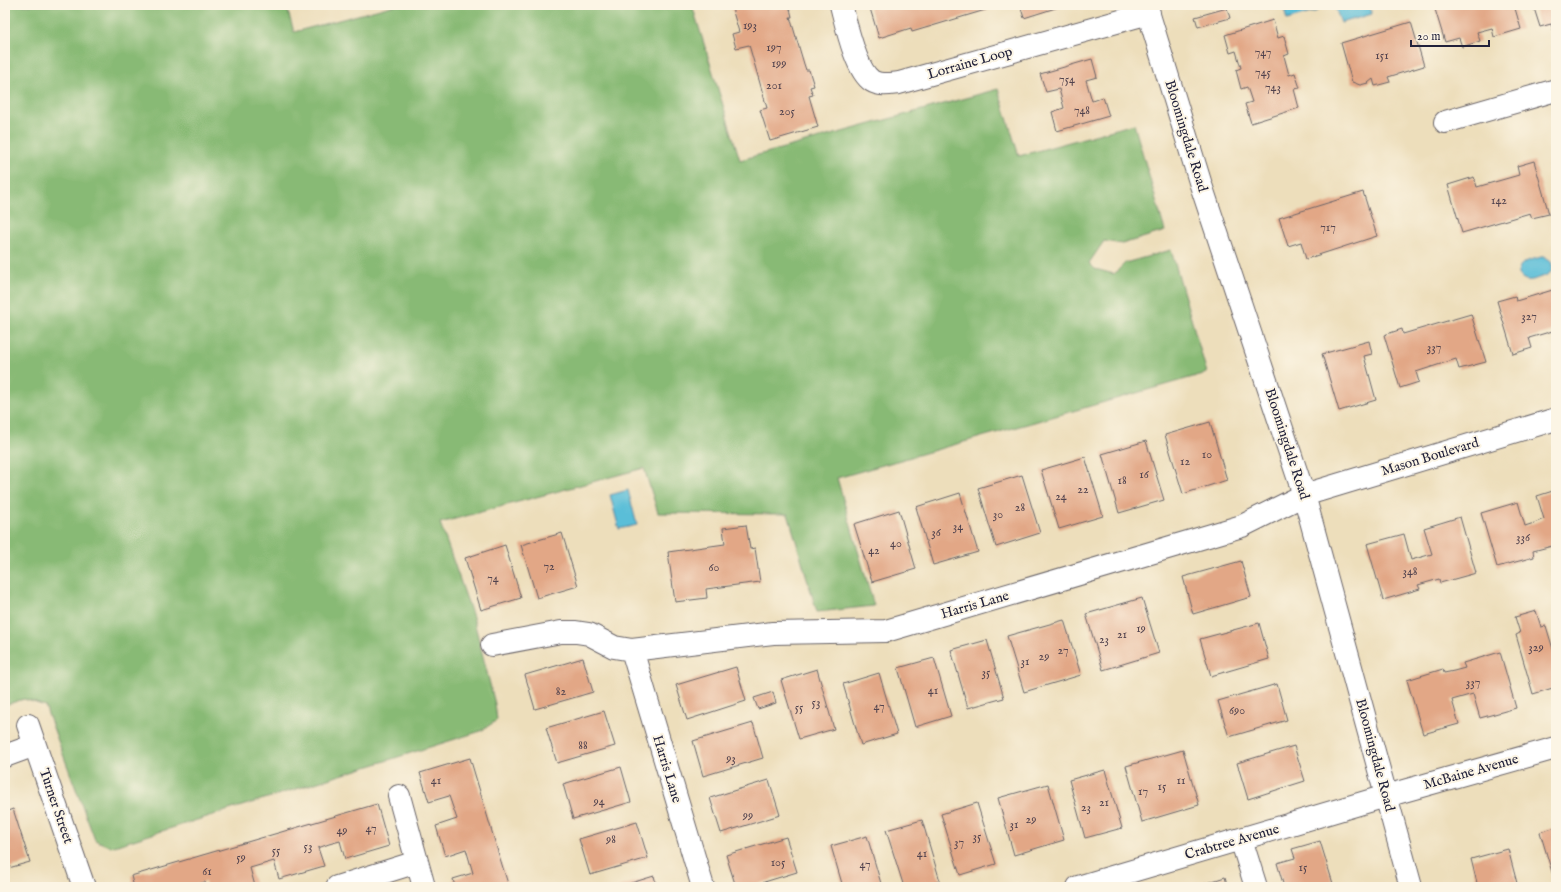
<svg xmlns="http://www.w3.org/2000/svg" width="1561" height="892" viewBox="0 0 1561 892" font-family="'IM FELL English',serif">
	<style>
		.forest { fill: #88ba74; stroke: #556e58 }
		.water { fill: #5abed8; stroke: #3e708a }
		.building { fill: #e2a786 }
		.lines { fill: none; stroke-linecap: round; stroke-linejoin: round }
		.minor-casing { stroke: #696468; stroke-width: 24 }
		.minor { stroke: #fff; stroke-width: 22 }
		.labels { text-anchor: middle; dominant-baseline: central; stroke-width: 4; stroke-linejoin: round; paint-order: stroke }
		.number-label { font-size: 12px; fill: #52434e }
		.street-label { font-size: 14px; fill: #22223b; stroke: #fcf5e5 }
	</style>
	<rect width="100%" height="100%" fill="#fcf5e5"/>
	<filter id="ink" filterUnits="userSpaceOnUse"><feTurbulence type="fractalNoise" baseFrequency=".025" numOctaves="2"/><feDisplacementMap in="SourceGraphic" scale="8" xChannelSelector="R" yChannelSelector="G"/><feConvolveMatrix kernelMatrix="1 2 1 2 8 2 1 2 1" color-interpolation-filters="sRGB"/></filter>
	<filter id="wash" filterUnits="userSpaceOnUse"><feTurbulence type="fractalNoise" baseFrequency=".012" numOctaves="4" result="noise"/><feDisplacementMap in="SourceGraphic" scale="16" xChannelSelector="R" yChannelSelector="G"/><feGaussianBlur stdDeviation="0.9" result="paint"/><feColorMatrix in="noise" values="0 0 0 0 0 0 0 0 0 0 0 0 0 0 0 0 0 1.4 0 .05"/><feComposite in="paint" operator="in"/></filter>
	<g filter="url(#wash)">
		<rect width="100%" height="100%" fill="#eddebb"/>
		<!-- forest -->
		<path class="forest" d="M5,5H286L294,32L395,5H692L740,160L998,89L1019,156L1134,124L1165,231L1122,244L1104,241L1089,263L1095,269L1114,274L1125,263L1171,250L1207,373L837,478L874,606L817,612L788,514L658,513L644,468L440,523L473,617L495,704L497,720L481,731L111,847L95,840L45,706L24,699L5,705Z"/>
		<!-- water -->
		<path class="water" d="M1285,5H1315L1317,11L1287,20L1283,6Z
			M1334,5H1369L1372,14L1341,23Z
			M1541,257H1545L1550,260C1557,272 1547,276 1538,278C1534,280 1530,281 1526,280C1523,279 1520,277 1519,274C1516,261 1533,260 1541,257Z
			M628,490L637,525L619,529L610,495Z"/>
		<g id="blocks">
			<!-- building -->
			<path class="building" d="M731,5H789L792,17H790L804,64L806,70H809L814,86L810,87L813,95L809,96L818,127L770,141L760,110L767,108L749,45L736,48L732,34L739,32Z
				M869,5H991L992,8L912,32L911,28L879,38Z
				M1020,5H1065L1024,18Z
				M1438,5H1514L1521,29L1494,37L1492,28L1477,32L1480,41L1462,47L1459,38L1445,42L1434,6Z
				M1533,5H1556V31L1554,32L1551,24L1540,27Z
				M1227,8L1230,18L1198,27L1195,17Z
				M1273,20L1278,38L1284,36L1289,54L1284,56L1289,75L1295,73L1300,88L1294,89L1299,108L1251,123L1245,104L1252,102L1247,87L1241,89L1236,70L1241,68L1236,51L1230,53L1225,35Z
				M1411,22L1424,66L1388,77L1390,82L1375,86L1373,79L1368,83L1360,85L1352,82L1341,43Z
				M1092,59L1097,77L1086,80L1092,101L1103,97L1109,116L1057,131L1052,112L1064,108L1059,89L1046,92L1040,74Z
				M1534,161L1549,214L1532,218L1530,213L1462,233L1448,185L1474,177L1477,187L1519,175L1517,166Z
				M1363,192L1377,236L1306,259L1301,242L1288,246L1279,218Z
				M1556,289V330L1529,338L1532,348L1513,354L1497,301L1515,296L1516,301Z
				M1471,314L1486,362L1459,369L1456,359L1416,372L1419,382L1400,388L1384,335L1402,329L1403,334Z
				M1369,341L1372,354L1364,356L1376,400L1339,411L1322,354Z
				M1210,422L1227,480L1183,494L1165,435Z
				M1146,441L1164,500L1119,513L1102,454Z
				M1085,457L1103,516L1059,529L1041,470Z
				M1022,475L1040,533L996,547L978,488Z
				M1556,490V550L1554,551L1552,546L1533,551L1534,557L1497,567L1481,513L1518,502L1525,526L1534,523L1544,519L1537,496Z
				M960,493L978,552L933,565L916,507Z
				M899,510L916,569L872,582L854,524Z
				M1460,517L1476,573L1440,583L1439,579L1418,585L1420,589L1383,600L1367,544L1404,534L1411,560L1432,554L1424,528Z
				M746,525L750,549L755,548L760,582L706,589L707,598L675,602L668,552L725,544L723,528Z
				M562,533L578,586L537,598L521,545Z
				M505,545L521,598L481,610L465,558Z
				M1241,561L1251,597L1193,614L1183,577Z
				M1142,598L1159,653L1103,670L1086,614Z
				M1536,611L1541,627L1546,626L1556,659V687L1533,694L1516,635L1520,633L1515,617Z
				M1064,620L1081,675L1024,692L1007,636Z
				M1259,623L1269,659L1211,676L1200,639Z
				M987,640L1004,698L968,708L951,650Z
				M1500,652L1516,708L1480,718L1473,694L1452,700L1459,724L1423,734L1407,680L1443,669L1444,673L1454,671L1465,668L1463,663Z
				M583,658L593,692L535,709L525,675Z
				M934,658L951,716L915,727L898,668Z
				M736,667L746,701L687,720L676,685Z
				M817,669L834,729L799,739L781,680Z
				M879,673L897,734L861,745L843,684Z
				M1277,684L1287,720L1229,737L1218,701Z
				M773,692L776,703L758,709L754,698Z
				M604,711L615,746L557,763L546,728Z
				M753,723L763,758L703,776L693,741Z
				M1294,746L1305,781L1248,799L1237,763Z
				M1183,750L1199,805L1142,822L1126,766Z
				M470,758L498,852L509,887H455L453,879L473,873L466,849L445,856L436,826L457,819L449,796L429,802L420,773Z
				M621,767L631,802L573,819L563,784Z
				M1105,770L1122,828L1085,838L1069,780Z
				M769,780L780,815L721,833L710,798Z
				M1048,784L1064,840L1014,855L998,798Z
				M977,803L996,864L960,875L941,814Z
				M377,804L389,846L345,859L340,841L329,844L318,848L324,866L279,879L274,861L250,868L255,886L252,887H206L205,882L187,887H134L131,876Z
				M13,809L30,862L5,869V812Z
				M922,820L940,881L919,887H904L886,830Z
				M637,822L648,858L590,875L579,839Z
				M1556,827V879H1554L1540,832Z
				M867,836L882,887H843L831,846Z
				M786,837L797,872L748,887H736L726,855Z
				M1320,841L1334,887H1284L1277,863L1295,858L1292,849Z
				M1508,849L1518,887H1478L1471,859Z
				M654,876L657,887H618Z
				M1225,877L1228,887H1194Z"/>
		</g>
	</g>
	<g filter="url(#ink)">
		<use href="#blocks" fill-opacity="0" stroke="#696468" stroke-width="1"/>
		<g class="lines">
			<!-- minor casing -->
			<g class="minor-casing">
				<path id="minor" d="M841,5C846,24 856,71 872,81C880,86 890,84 899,83L1149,13
					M1146,5L1201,185L1304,495L1411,887
					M1445,122L1556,90
					M492,645L561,632H576L589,634L614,647L632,650L773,633L886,631L1242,526L1304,495L1556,419
					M632,650L703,887
					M28,725L84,887
					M5,756L35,745
					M399,796L424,887
					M1241,839L1256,887
					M337,887L417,862
					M1078,887L1386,796L1556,748"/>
			</g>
			<!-- minor -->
			<use href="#minor" class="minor"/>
		</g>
	</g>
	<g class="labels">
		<!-- number labels -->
		<g class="number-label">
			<text x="750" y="25">193</text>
			<text x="774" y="47">197</text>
			<text x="1263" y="52">747</text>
			<text x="1382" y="55">151</text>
			<text x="779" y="63">199</text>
			<text x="1263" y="72">745</text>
			<text x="1067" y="79">754</text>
			<text x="774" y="85">201</text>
			<text x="1273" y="87">743</text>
			<text x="1082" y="110">748</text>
			<text x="787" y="111">205</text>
			<text x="1499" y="200">142</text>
			<text x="1328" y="227">717</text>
			<text x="1529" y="316">327</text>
			<text x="1434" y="347">337</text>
			<text x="1207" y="454">10</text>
			<text x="1185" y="461">12</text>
			<text x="1144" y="474">16</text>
			<text x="1122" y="480">18</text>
			<text x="1083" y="489">22</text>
			<text x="1061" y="496">24</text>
			<text x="1020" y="507">28</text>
			<text x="998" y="514">30</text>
			<text x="958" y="526">34</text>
			<text x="936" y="532">36</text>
			<text x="1523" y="537">336</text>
			<text x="896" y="543">40</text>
			<text x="874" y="550">42</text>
			<text x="549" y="566">72</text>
			<text x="714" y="567">60</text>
			<text x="1410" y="571">348</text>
			<text x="493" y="578">74</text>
			<text x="1141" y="628">19</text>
			<text x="1122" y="634">21</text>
			<text x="1104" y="639">23</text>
			<text x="1536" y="647">329</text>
			<text x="1063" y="650">27</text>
			<text x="1044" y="656">29</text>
			<text x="1025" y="661">31</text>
			<text x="986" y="672">35</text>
			<text x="1473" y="682">337</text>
			<text x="933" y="690">41</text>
			<text x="561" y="691">82</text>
			<text x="816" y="702">53</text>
			<text x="879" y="706">47</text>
			<text x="799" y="707">55</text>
			<text x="1237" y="710">690</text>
			<text x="583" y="745">88</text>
			<text x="731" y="758">93</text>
			<text x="436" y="780">41</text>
			<text x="1181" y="780">11</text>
			<text x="1162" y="786">15</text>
			<text x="1143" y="791">17</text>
			<text x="599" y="801">94</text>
			<text x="1104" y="802">21</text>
			<text x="1086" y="807">23</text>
			<text x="748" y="815">99</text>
			<text x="1031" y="819">29</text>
			<text x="1014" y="824">31</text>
			<text x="371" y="828">47</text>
			<text x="342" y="830">49</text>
			<text x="977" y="836">35</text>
			<text x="611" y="839">98</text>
			<text x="959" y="842">37</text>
			<text x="308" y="846">53</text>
			<text x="276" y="850">55</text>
			<text x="922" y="853">41</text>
			<text x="241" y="857">59</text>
			<text x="778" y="862">105</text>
			<text x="865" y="864">47</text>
			<text x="1303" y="867">15</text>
			<text x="207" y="871">61</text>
		</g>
		<!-- street labels -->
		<g class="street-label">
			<text transform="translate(970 63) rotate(-16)">Lorraine Loop</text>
			<text transform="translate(1186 136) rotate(73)">Bloomingdale Road</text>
			<text transform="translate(1287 444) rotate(72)">Bloomingdale Road</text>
			<text transform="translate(1430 457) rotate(-17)">Mason Boulevard</text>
			<text transform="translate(975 605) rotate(-16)">Harris Lane</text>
			<text transform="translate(1375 755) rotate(75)">Bloomingdale Road</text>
			<text transform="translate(667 769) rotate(73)">Harris Lane</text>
			<text transform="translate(1471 772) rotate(-16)">McBaine Avenue</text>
			<text transform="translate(56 806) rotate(71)">Turner Street</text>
			<text transform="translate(1232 842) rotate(-16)">Crabtree Avenue</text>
		</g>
	</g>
	<!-- margin -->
	<rect width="1561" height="892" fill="none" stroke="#fcf5e5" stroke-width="20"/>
	<!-- scale -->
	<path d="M1411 40v6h78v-6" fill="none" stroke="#22223b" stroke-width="2"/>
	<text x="1417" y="40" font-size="12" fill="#22223b" stroke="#fcf5e5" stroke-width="3" paint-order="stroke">20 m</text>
</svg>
